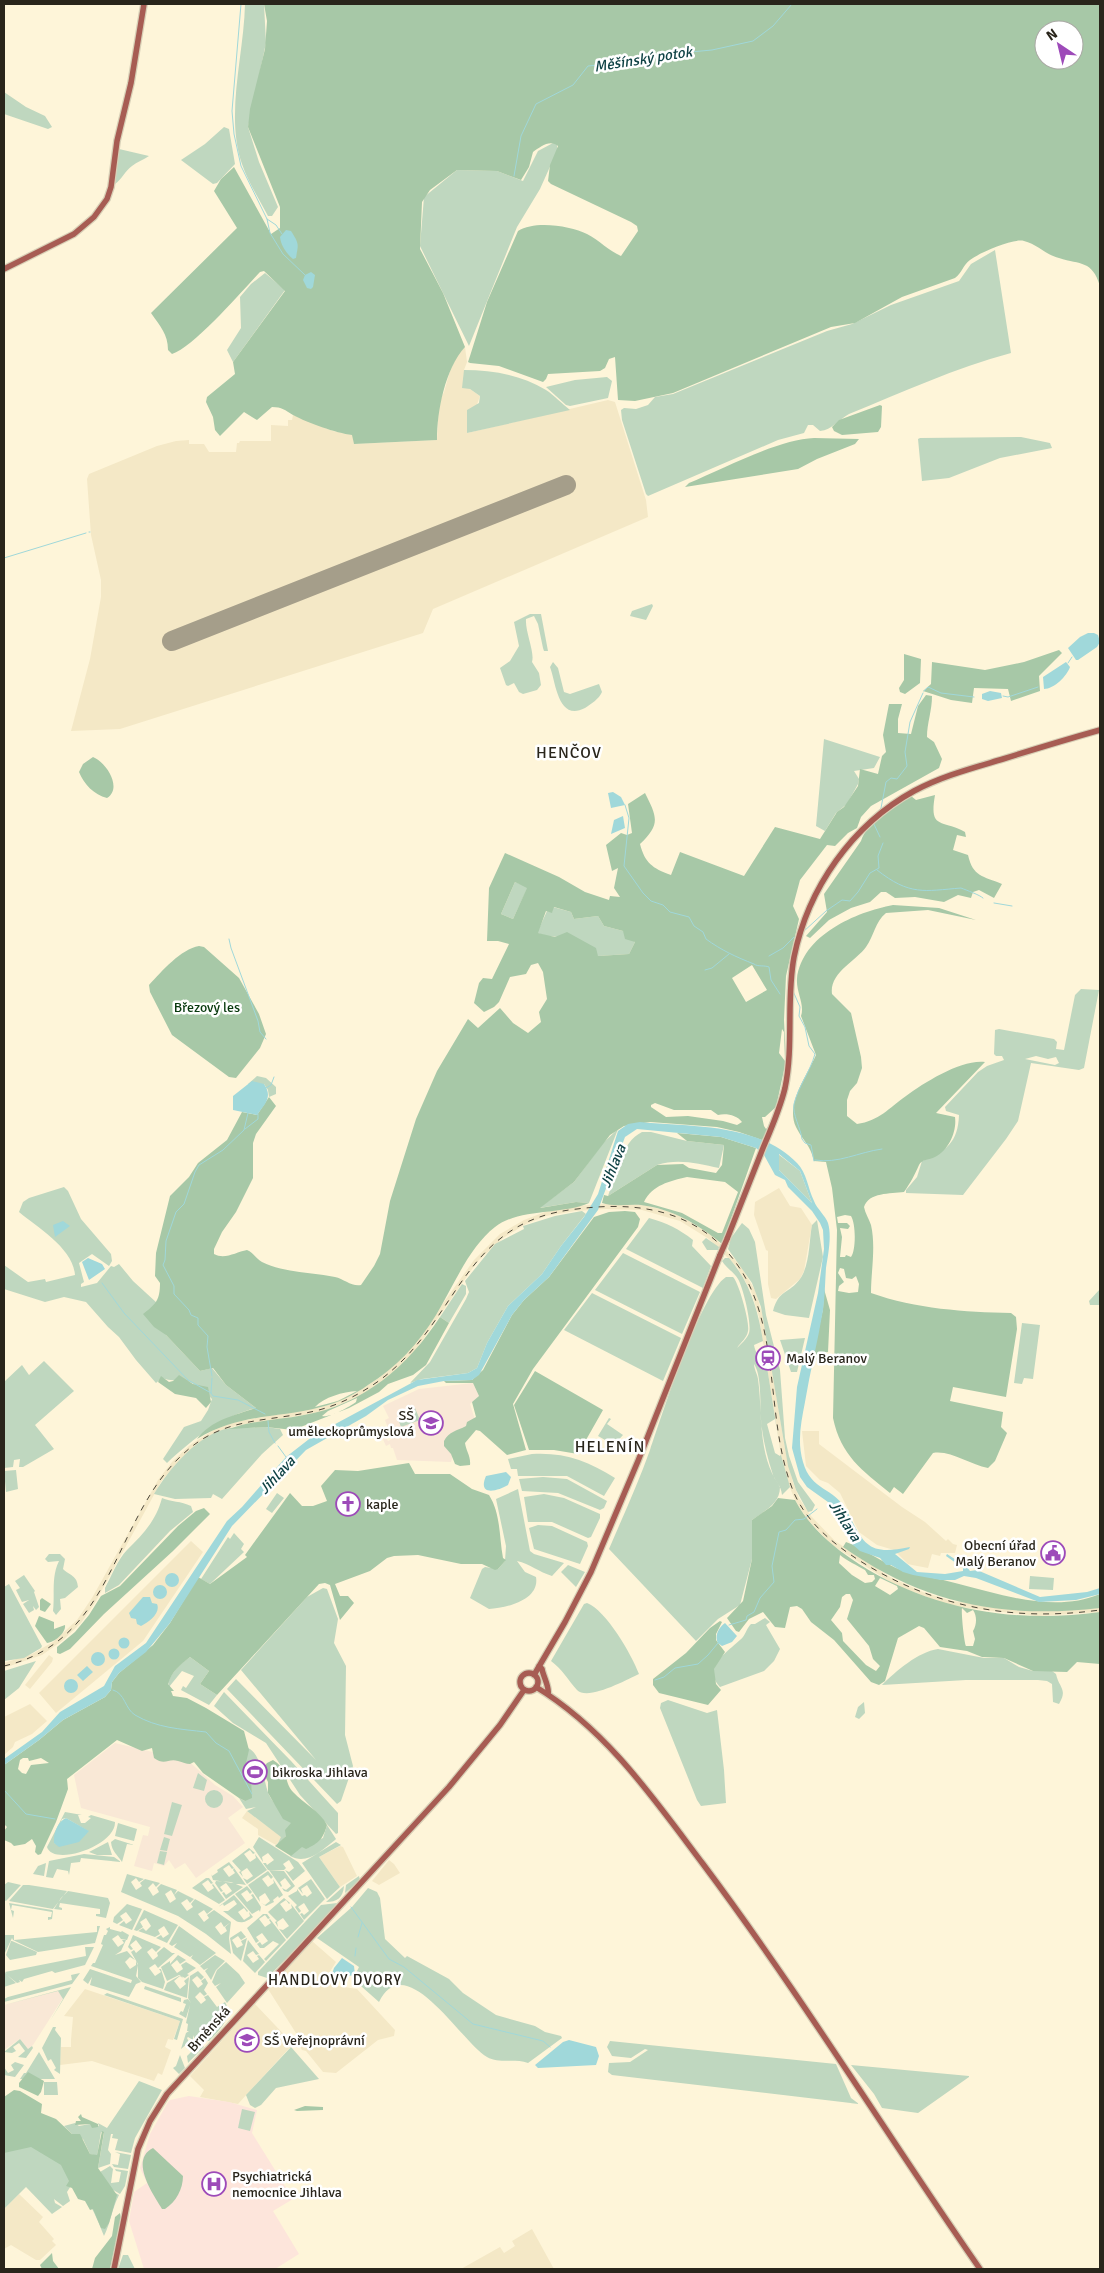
<svg xmlns="http://www.w3.org/2000/svg" width="1104" height="2273" viewBox="0 0 1104 2273" font-family="Signika,sans-serif">
	<style>
		.built { fill: #f4e8c6 }
		.education { fill: #f9e8d6 }
		.medical { fill: #fde5db }
		.green { fill: #bfd7bf; fill-rule: evenodd }
		.forest { fill: #a7c8a7; fill-rule: evenodd }
		.water { fill: #a0d8da; fill-rule: evenodd }
		.lines { fill: none; stroke-linecap: round; stroke-linejoin: round }
		.stream { stroke: #a0d8da; stroke-width: 1 }
		.runway { stroke: #a59e8a; stroke-width: 20 }
		.major-casing { stroke: #d8d0b7; stroke-width: 8 }
		.major { stroke: #a75c53; stroke-width: 5.5 }
		.rail { stroke: #4c473a; stroke-width: 1; stroke-dasharray: 6 6; stroke-linecap: butt }
		.major-bridge-casing { stroke: #d8d0b7; stroke-width: 8; stroke-linecap: butt }
		.major-bridge { stroke: #a75c53; stroke-width: 5.5 }
		.labels { text-anchor: middle; dominant-baseline: central; stroke-width: 5; stroke-linejoin: round; paint-order: stroke }
		.park-label { font-size: 14px; fill: #06380c; stroke: #fff }
		.poi-label { font-size: 14px; fill: #29251b; stroke: #fff; text-anchor: start }
		.street-label { font-size: 14px; fill: #29251b; stroke: #fff }
		.water-label { font-size: 15px; font-style: italic; fill: #0f4245; stroke: #fff }
		.neighbourhood-label { font-size: 15px; letter-spacing: 1px; fill: #29251b; stroke: #fff }
		.quarter-label { font-size: 16px; letter-spacing: 1px; fill: #29251b; stroke: #fff }
	</style>
	<rect width="100%" height="100%" fill="#fef5d9"/>
	<!-- built -->
	<path class="built" d="M465,347L467,362L464,370L470,389L480,396L467,433L608,400L615,402L646,500L648,517L433,609L423,633L120,729L71,731L90,659L101,597V580L91,535L87,479L89,474L157,446L176,441L189,440V444H204L209,452H236L237,443H239L240,441H271V425L288,426V420H292L293,415L333,431L353,435L354,444L437,440L439,402L444,392L450,371L458,354Z
		M779,1188L790,1206L801,1208L812,1225L804,1271L800,1279L776,1299L771,1298L768,1284V1251L766,1250L754,1215L755,1202Z
		M606,1204L643,1205L665,1210L682,1217L712,1235L740,1265L755,1290L763,1316L786,1454L793,1482L799,1498L811,1516L835,1541L890,1577L923,1592L952,1601L1039,1611L1100,1608V1612L1038,1616L951,1606L895,1585L832,1545L807,1519L795,1500L788,1483L781,1455L759,1317L751,1291L737,1267L709,1239L680,1221L642,1210L606,1209L575,1211L546,1216L526,1224L503,1238L477,1262L413,1354L382,1382L358,1397L322,1412L235,1426L214,1435L193,1448L175,1465L161,1482L96,1601L81,1623L62,1641L42,1655L4,1668V1663L32,1654L53,1642L77,1620L92,1598L158,1480L172,1462L190,1445L212,1431L234,1422L321,1407L354,1394L379,1378L409,1351L474,1260L500,1234L524,1220L545,1212L575,1206Z
		M802,1431H819V1444L902,1507L925,1522L946,1541L948,1539L953,1544L957,1545L955,1553H941L940,1556L932,1554L928,1568L912,1565L908,1564L894,1550L877,1545L859,1532L840,1493L828,1483L820,1480L806,1466Z
		M191,1541L203,1552L143,1641L56,1713L39,1693Z
		M49,1655L53,1658L52,1662L30,1689L25,1685Z
		M30,1704L47,1721L32,1734L15,1742L13,1747L4,1755V1717Z
		M247,1811L282,1837L276,1845L258,1835V1829L242,1818Z
		M340,1846L343,1847L357,1876L340,1887L319,1857Z
		M389,1860L394,1864L400,1873L379,1885L372,1881Z
		M312,1941L336,1962L326,1978L338,1986L357,1989L395,2030L394,2036L378,2040L336,2073L323,2072L306,2051L302,2050L298,2043L301,2041L268,1989Z
		M85,1989L180,2021L173,2040L168,2039L165,2047L171,2050L162,2075L158,2073L154,2081L92,2061L60,2065L61,2047H71V2040L73,2017L64,2016Z
		M255,2004L293,2044L238,2104L200,2097L204,2090L190,2076Z
		M19,2194L43,2217L39,2222L54,2239L52,2241L56,2245L40,2260H36L11,2245L4,2249V2209Z
		M532,2229L554,2269H461L500,2247L504,2253L515,2246L512,2241Z"/>
	<!-- education -->
	<path class="education" d="M473,1383L479,1396L470,1404L477,1426L455,1449L451,1462L397,1460L393,1448H391L390,1444L386,1446L381,1435L384,1434L388,1441L392,1439L385,1420L389,1418L383,1406L419,1389Z
		M115,1743L161,1754L184,1757L215,1785L233,1796L243,1807L228,1818L245,1843L196,1878L185,1863L175,1869L169,1860L164,1866L154,1863L152,1871L134,1866L143,1835L148,1836L150,1827L81,1808L74,1775Z
		M58,1991L63,1998L33,2045L28,2049L20,2039L4,2050V2005Z"/>
	<!-- medical -->
	<path class="medical" d="M189,2096L229,2102L257,2110L252,2133L293,2199L273,2211L299,2254L275,2269H144L129,2221L134,2192L147,2183L140,2168L150,2134L168,2102L170,2100Z"/>
	<!-- green -->
	<path class="green" d="M245,4H264L266,43L248,127L259,162L278,207L272,216H268C259,199 248,182 242,164C225,115 244,55 245,4Z
		M4,92L26,107L45,116L52,127L48,129L4,114Z
		M224,127L229,129L235,164L217,183L213,184L181,160L205,144Z
		M553,143L557,144V151L540,189L517,227L469,346L420,246L424,197L457,170L497,171L523,181L538,151Z
		M119,149L149,156C143,160 137,162 132,166C125,171 122,179 115,184Z
		M995,250L1011,353C955,368 903,392 849,414C839,419 832,430 820,431L813,425H808L804,433L778,440L648,496L646,494L622,420L621,410L624,408L636,409L648,405L655,397L673,394L827,331L852,324L891,305L959,281L971,264Z
		M265,273L285,290L233,362L227,350L241,328L240,297L251,284Z
		M464,370C493,370 521,375 546,390C554,395 562,404 570,410L467,433V410L479,403L480,396L470,389L462,388Z
		M607,377L612,381L608,398L570,406L566,405L546,387L575,380Z
		M1021,437L1050,443L1052,448L1000,458L949,478L922,481L918,439L920,438Z
		M652,604L653,606L646,620L630,616L632,611Z
		M530,614H541L548,651H544L543,648L538,624L534,616L526,619C525,632 535,652 532,662L539,673L541,685L537,690L523,694L519,692L514,683L508,686L506,685L500,668L510,661L519,646L514,622Z
		M553,662L558,668L564,692L570,694L599,684L602,692C599,699 591,704 585,708C558,722 556,683 550,667Z
		M824,739L880,757L874,768L854,771L859,779L858,784L847,804L836,813L825,831L816,826Z
		M515,882L528,887L513,919L501,914Z
		M553,907L571,912L574,919L598,916L604,926L623,931L635,942L629,954L598,956L559,937L547,936L537,933L547,911L552,912Z
		M1081,989L1099,990L1084,1068L1079,1070L1031,1063L1018,1121L1006,1139L963,1195L906,1193V1190L917,1177L922,1161C946,1151 958,1143 959,1115L946,1111L945,1107L978,1072L987,1066L1004,1060L1002,1056H996L994,1054L995,1030L999,1029L1054,1039L1057,1042L1056,1049L1064,1050L1075,995ZM1036,1056L1048,1059L1056,1057L1059,1063L1055,1065L1025,1059Z
		M257,1076L266,1078L276,1087V1094L269,1097L268,1090L264,1084H248Z
		M618,1129L589,1203L576,1202L539,1208L574,1182L603,1143Z
		M642,1132H651L687,1141L724,1145L719,1168C698,1164 679,1158 657,1165L608,1196C616,1175 621,1142 642,1132Z
		M778,1154L800,1171L812,1203L779,1170Z
		M64,1187L68,1191L81,1219L111,1254L112,1261L109,1266L92,1254L79,1263L84,1282L81,1284V1287L97,1283L111,1266L114,1267L119,1264L133,1281L157,1303L166,1335L200,1371L212,1368L226,1385L256,1408C220,1417 194,1438 167,1463L163,1459L184,1427L201,1421L208,1410L212,1399C205,1391 192,1380 181,1380C173,1380 170,1381 162,1378L156,1383L136,1360L119,1337L108,1327L86,1302L64,1297L45,1302L4,1289V1265L28,1282L45,1279L46,1282L75,1275C73,1248 38,1228 19,1212L23,1202L29,1198Z
		M582,1211L586,1214L561,1246L542,1274L508,1306L487,1343L477,1368L468,1373L422,1379L410,1383L430,1362L466,1299L469,1292L465,1281L495,1244L524,1229L523,1226L555,1216Z
		M649,1218C667,1223 679,1229 693,1240L692,1246L711,1266L703,1288L626,1249Z
		M817,1220L823,1257L809,1318L785,1315L773,1311C779,1289 789,1294 800,1279C810,1265 809,1241 812,1225Z
		M742,1223L749,1229L755,1242L766,1315L780,1370L785,1438L789,1456L798,1482L815,1505L812,1511L808,1512L796,1490L788,1466L761,1307L752,1283L728,1249L731,1238Z
		M706,1238L719,1247L718,1250H707L702,1242Z
		M623,1253L700,1292L682,1334L595,1290Z
		M725,1258H729C750,1282 758,1310 763,1341L754,1345C755,1353 761,1357 762,1365L767,1367L781,1455L790,1487L782,1495C781,1485 776,1483 773,1475C768,1460 764,1444 762,1429C759,1412 763,1377 754,1364C754,1369 757,1373 758,1379C763,1415 757,1455 780,1487C780,1504 764,1511 752,1520V1559L740,1605L718,1619L696,1641L609,1549C623,1516 638,1484 650,1450C662,1416 700,1294 726,1277H733C739,1283 750,1323 748,1331C747,1338 741,1342 737,1348C741,1344 747,1339 749,1333C752,1324 743,1287 738,1279C734,1272 726,1268 722,1261ZM775,1419L781,1454L780,1456L775,1453L767,1424Z
		M462,1284L466,1286V1294L449,1323L440,1317Z
		M1100,1289V1305H1090L1089,1301Z
		M592,1293L681,1338L663,1381L564,1330Z
		M1022,1323L1040,1325L1033,1379L1024,1378L1022,1384L1014,1383Z
		M805,1338L797,1372H791L780,1340Z
		M44,1361L74,1391L35,1425L54,1449L23,1467H19L20,1459L14,1460L13,1467L4,1468V1382L22,1365L29,1375Z
		M415,1408L420,1420L401,1427L397,1416Z
		M609,1418L611,1419L607,1424L623,1435L614,1445L598,1436Z
		M266,1427L280,1429L283,1435L262,1454L222,1499L213,1494L211,1498L175,1499L154,1494C169,1469 199,1433 230,1428C242,1427 254,1428 266,1427Z
		M532,1454C564,1452 588,1461 615,1478L604,1496L567,1476H518L517,1469H511L508,1459Z
		M16,1470L18,1489L6,1492L4,1471Z
		M543,1477L567,1479L607,1501L604,1508L600,1510L558,1493L522,1491L519,1479Z
		M518,1489L530,1551L534,1554L564,1563L552,1576C539,1572 530,1564 517,1561L525,1572L536,1577C540,1600 506,1608 489,1609L470,1598L482,1569L485,1567L498,1569L505,1561L506,1546L496,1499Z
		M277,1493L284,1498L272,1513L266,1509Z
		M544,1494L564,1498L600,1514V1518L591,1537L588,1538L552,1522H528L524,1497Z
		M162,1498C171,1502 181,1501 191,1506L193,1512L170,1531L119,1585L105,1593V1588C111,1577 118,1559 127,1550C143,1534 156,1521 162,1498Z
		M538,1525L552,1526L587,1542L588,1546L580,1564L534,1549L529,1528Z
		M234,1533L244,1544L241,1549L244,1552L210,1584L201,1579L228,1537L230,1539Z
		M49,1554H60L65,1559L63,1569C70,1576 77,1575 78,1587L65,1598L60,1599L61,1609L56,1615L53,1611C55,1594 51,1577 59,1561L48,1562L45,1559Z
		M568,1565L585,1572L576,1587L561,1572Z
		M24,1575L35,1591L34,1592L39,1607L36,1610L33,1606L34,1610L29,1613L23,1604L29,1600L22,1602L16,1590L20,1588L15,1581Z
		M1030,1576L1054,1578L1053,1590L1029,1589Z
		M9,1584L42,1646L41,1648L24,1658L4,1661V1587Z
		M323,1588L327,1589L338,1619L334,1643L346,1666L345,1735L353,1766L341,1801L337,1804L227,1689L236,1679L316,1760L241,1670L307,1597Z
		M587,1603C606,1610 632,1655 639,1674C626,1680 588,1701 577,1690C568,1680 562,1669 551,1661L584,1604Z
		M765,1618L770,1622L766,1625L780,1649L774,1661L764,1671L720,1687C700,1666 731,1650 743,1637C746,1633 747,1628 751,1624H755Z
		M938,1649L984,1658H1004L1019,1667L1033,1671H1052L1056,1674C1059,1688 1068,1689 1059,1704L1053,1702L1052,1684L1047,1681L1038,1680H966L882,1685C896,1671 918,1652 938,1649Z
		M190,1657L209,1671L200,1684L217,1695L209,1705L181,1690L183,1686L186,1688L194,1676L182,1671L169,1687L168,1682C173,1671 180,1664 190,1657Z
		M36,1661L19,1688L4,1700V1671Z
		M224,1692L291,1761L338,1813V1833L336,1834L300,1795L266,1743L233,1723L214,1706Z
		M668,1700L707,1713L717,1710L724,1770L726,1803L701,1806L697,1800L660,1708L661,1703Z
		M864,1702L865,1713L859,1719L855,1717L858,1707Z
		M248,1748C261,1753 264,1783 269,1795C274,1805 285,1814 292,1823L286,1836L277,1845L281,1837L247,1811L256,1807L246,1809L239,1798L245,1801L251,1782L245,1762V1750Z
		M198,1773L207,1780L204,1791L193,1788Z
		M205 1799a9 9 0 1 1 18 0a9 9 0 1 1-18 0Z
		M172,1802L182,1805L172,1836L164,1834Z
		M65,1812L82,1815H78L81,1823H85L91,1818L88,1817L91,1815L115,1822C116,1846 53,1867 47,1847ZM66,1818L88,1831L55,1844L54,1839L62,1819Z
		M118,1823L137,1829L134,1841L115,1836Z
		M327,1825L336,1839L335,1840C321,1851 307,1865 290,1856L302,1846L323,1838Z
		M164,1837L170,1839L167,1851L160,1850Z
		M259,1837L298,1862L305,1871L293,1881L285,1870L289,1872L294,1868L289,1860L283,1864L286,1868L284,1870H268L263,1863H266L267,1865L274,1860L268,1853L262,1857L263,1862L253,1847Z
		M115,1839L134,1845L127,1844L122,1862C117,1854 112,1852 111,1842Z
		M108,1842L112,1855H97L89,1852Z
		M336,1842L341,1845L319,1857L340,1887L327,1899L302,1863Z
		M249,1848L255,1853L253,1854L250,1850L244,1854L250,1862L256,1858L255,1854L267,1870L247,1884L243,1878L247,1880L253,1876L247,1868L241,1872L243,1877L239,1872L241,1871L232,1861Z
		M160,1851L167,1852L164,1865L157,1863Z
		M84,1854L114,1857L121,1862L81,1858L80,1862L71,1863L69,1875L68,1871L57,1869L53,1878L46,1877L49,1861Z
		M229,1862L234,1868L232,1869L229,1865L223,1869L229,1877L235,1873L233,1870L234,1868L246,1885L213,1880L211,1874L212,1876L218,1872L217,1870Z
		M46,1863L44,1876L33,1874L38,1866Z
		M269,1870L284,1871L295,1886L288,1892L284,1891L282,1888L286,1890L291,1886L285,1878L280,1882L282,1886L281,1887Z
		M268,1871L273,1877L271,1879L268,1875L262,1879L268,1887L274,1883L273,1879L283,1895L279,1898L278,1896L273,1900L274,1902L266,1906L261,1903L265,1905L270,1901L265,1893L259,1897L260,1902L248,1885Z
		M127,1874L144,1879L139,1882L136,1878L131,1882L136,1890L142,1886L140,1883L145,1879L160,1883L156,1887L153,1883L148,1888L153,1896L159,1892L157,1888L161,1884L177,1890L174,1895L171,1890L165,1894L170,1903L176,1899L174,1895L178,1891L194,1899L190,1903L187,1899L181,1903L187,1911L193,1907L191,1904L195,1899L213,1909L207,1914L204,1910L198,1914L204,1922L209,1918L207,1915L214,1910L231,1922L224,1927L221,1922L215,1927L221,1935L227,1931L225,1927L231,1922L229,1938L231,1954L206,1934L178,1916L121,1892Z
		M359,1876L360,1880L345,1893L346,1885Z
		M206,1878H209L213,1883L211,1884L208,1880L202,1884L208,1892L214,1888L212,1885L213,1884L225,1900L219,1904L192,1888Z
		M311,1879L325,1899L304,1920L300,1914L302,1913L304,1915L309,1911L304,1903L298,1907L301,1911L299,1913L295,1907L297,1905L288,1896L297,1891V1889L302,1896L305,1895L307,1897L312,1893L307,1885L301,1889L303,1894L298,1888Z
		M216,1881L231,1882L243,1887L226,1899L222,1893L224,1892L226,1895L232,1891L226,1883L220,1887L223,1891L221,1892L215,1883Z
		M8,1882L21,1885L6,1901L4,1900V1885Z
		M23,1885H29L67,1891L53,1909L9,1901Z
		M247,1886L252,1892L250,1894L247,1890L241,1894L247,1902L253,1898L251,1895L253,1894L261,1907L260,1912L259,1910L252,1914L235,1894Z
		M344,1886C343,1898 337,1902 326,1902Z
		M368,1888L377,1892L380,1898L385,1939L405,1958L407,1956L449,1979L463,1993L496,2015L535,2026L545,2032L561,2036L562,2038L528,2063C515,2058 499,2064 487,2057C461,2042 406,1947 379,2002L353,1979L359,1967L317,1938L352,1907Z
		M68,1891L108,1898L110,1903L106,1918L96,1916V1914H100V1909L60,1903L59,1907L62,1908V1910L54,1909L61,1898Z
		M234,1895L248,1911L247,1912L244,1908L238,1912L244,1920L250,1916L249,1912L253,1917C238,1928 236,1920 223,1911H228L237,1904L234,1900L224,1906L223,1904L218,1907Z
		M284,1898L290,1903L289,1904L286,1900L280,1904L286,1912L292,1908L291,1904L304,1921L287,1939L279,1929L283,1930L289,1926L283,1918L277,1922L278,1927L275,1922L277,1921L268,1912Z
		M9,1903L52,1910L53,1911L52,1919L48,1920V1917H51L52,1912L12,1905L11,1910L14,1911L13,1918Z
		M337,1903L318,1926L267,1978L258,1975V1972L321,1905Z
		M127,1904L142,1909L132,1930L119,1925L124,1921L126,1924L132,1920L126,1912L120,1916L123,1920L117,1924L113,1922L114,1917Z
		M144,1910L178,1925L167,1943L156,1938L161,1935L163,1938L169,1934L164,1926L158,1930L160,1934L155,1937L138,1931L143,1928L146,1931L151,1926L146,1918L140,1922L143,1927L137,1931L134,1930Z
		M263,1914H267L270,1918L268,1919L265,1915L259,1919L265,1927L271,1923L269,1920L270,1919L286,1940L266,1961L264,1959L279,1944L273,1941L264,1948H260L257,1944L260,1942L262,1945L268,1941L262,1933L256,1937L259,1941L256,1943L247,1928Z
		M97,1926H100L95,1943L38,1952L13,1940L12,1938L4,1955V1935H14V1940L97,1932Z
		M179,1926L216,1953L200,1965L191,1958L193,1955L190,1957L174,1947L177,1943L172,1946L169,1944Z
		M110,1927V1929L121,1932L122,1931L129,1935L127,1940L121,1939L118,1935L112,1939L118,1947L124,1943L122,1940H126L121,1951L115,1955L127,1951L135,1960L130,1957L125,1962L130,1969L136,1965V1961L138,1965L136,1976L141,1982L136,1984L129,1997L90,1985L92,1977L88,1984L83,1980L90,1969L131,1983L132,1980L91,1966L93,1963H95L103,1945L101,1944L104,1935H106L108,1931L106,1929Z
		M241,1931L246,1937L241,1940L238,1936L232,1940L237,1948L243,1945L241,1941L247,1938L241,1961L233,1953L230,1938Z
		M133,1935L161,1947L156,1952L152,1948L147,1952L153,1960L158,1956L157,1953L164,1947L172,1953H175L158,1968L155,1964L149,1968L155,1976L161,1972L159,1969H161L165,1982L163,1989L142,1982L138,1978V1964L131,1952L134,1950L136,1953L142,1948L136,1940L130,1945L133,1949L131,1950L128,1947Z
		M248,1940L259,1954L256,1955L253,1951L247,1955L253,1963L259,1959L257,1956L259,1955L265,1962L255,1973L243,1961Z
		M11,1941H12L37,1952L36,1955L10,1960L6,1955Z
		M85,1947H94L85,1965L55,1973L52,1971L24,1979L22,1982L19,1980L20,1982L17,1983L7,1975L16,1983L4,1987V1972L7,1974L4,1971V1966L5,1972L86,1956Z
		M178,1955L186,1960L180,1964L177,1960L171,1965L177,1973L183,1969L181,1965L186,1962L196,1968L187,1974L189,1975L185,1978L179,1975L167,1981L161,1967L170,1961V1964Z
		M215,1955L225,1961L216,1970L211,1980L205,1971L208,1968L204,1970L200,1966Z
		M226,1962L239,1974L245,1983L227,2003L216,1987L221,1983L215,1986L212,1982L217,1970Z
		M198,1971L204,1977L201,1980L197,1976L192,1980L198,1988L203,1984L201,1981L205,1978L208,1983L204,1990L207,1994L204,1996L200,1992L195,1997L201,2004L206,2000L204,1997L208,1995L217,2007L225,2002C234,2016 219,2031 209,2041L195,2040L193,2035V2040L188,2037L187,2038L189,2042L181,2049L186,2033L189,2031H187L188,2024L186,2023L190,2005L186,2018L179,2014L181,2011L183,2012L186,2004L183,2003L184,2000L188,1999L191,2003L188,1998L190,1976Z
		M80,1973L72,1984L4,2002V1999L8,1997L72,1980L71,1975Z
		M179,1976H181L184,1979L180,1976L174,1981L180,1989L186,1984L184,1981L189,1977L187,1998L164,1990L167,1983Z
		M145,1986L181,1998V2002L144,1989Z
		M71,1987L50,2021L63,1999L58,1991L4,2005Z
		M107,1993L183,2019L177,2040L174,2039L180,2021L104,1995Z
		M53,2027H56L55,2030L61,2038L60,2074L54,2070L56,2068L51,2059L48,2061L42,2048Z
		M20,2039L28,2049L32,2046L33,2048L26,2058L18,2057L25,2051L19,2043L13,2047L16,2051L12,2053L4,2052Z
		M610,2041L836,2064L851,2098L859,2104L612,2075L608,2072L609,2063L630,2062L648,2050L645,2049L631,2058L612,2056L607,2047Z
		M202,2045L204,2047L188,2063L187,2056L197,2046Z
		M291,2047L319,2079L276,2088L261,2105L255,2108L250,2105L246,2095Z
		M39,2052L55,2079H20L24,2073H26Z
		M180,2055L185,2068L179,2074L173,2068L176,2066Z
		M15,2062L24,2065L15,2077L4,2075V2067L8,2073L14,2070L11,2065Z
		M851,2065L969,2076V2077L918,2113L882,2108L874,2094Z
		M139,2081L162,2090L135,2138L131,2153L115,2150L118,2139L112,2138L113,2134H111L108,2150L111,2154L110,2164L98,2168L104,2133L101,2132L97,2156L90,2154L83,2139L72,2134L64,2126L75,2123L79,2126L90,2124L99,2126L98,2123L107,2128Z
		M44,2082H57L58,2095H44Z
		M4,2097L110,2190L119,2195C112,2208 111,2222 104,2236C95,2213 89,2200 74,2181L67,2192L70,2201L63,2206L54,2199L55,2203L62,2207L52,2214L26,2187L4,2209Z
		M242,2109L255,2112L250,2131L238,2128Z
		M115,2152L131,2155L128,2169L114,2167L112,2164L118,2165L120,2154Z
		M110,2166L113,2169L111,2183L119,2182L121,2172L116,2171L115,2169L128,2171L125,2186L120,2194L110,2188L100,2172Z
		M123,2255H128L135,2269H118Z"/>
	<!-- forest -->
	<path class="forest" d="M264,4H1100V286C1092,260 1081,265 1059,258C1046,255 1037,244 1024,241C1013,238 979,253 970,260C963,265 962,273 955,278L902,297L855,323L831,327L673,393L635,401L618,400L615,357L609,359L605,368L600,371L548,374L546,379L543,382L499,366L470,363L468,362L470,356L487,302L518,231C535,220 571,226 587,234C599,240 609,251 621,256L638,231L637,226L631,222L551,184L548,181L550,165L558,146C550,139 540,147 533,152L529,167L521,180L497,171L457,170L430,190L422,202L420,249L443,293L465,347C445,369 437,411 437,440L354,444L352,435C336,433 308,423 293,415C285,410 282,407 272,407L257,420L244,412L220,436L215,430L213,417L206,402L207,397L235,374L233,362L285,291L264,271L260,272C242,291 194,347 172,354L168,350C168,334 160,326 151,313L237,228L214,191L221,179L234,167L271,234L280,228V207L248,127L250,109L265,49L267,21ZM1044,30H1074V60H1044Z
		M880,405L882,406L881,427L878,432L842,435L834,431L832,427L839,420Z
		M814,438L859,439L855,444L817,459L798,469L685,487L689,483C723,469 779,439 814,438Z
		M1059,650L1062,653L1039,676L1040,691L1011,701L1008,689L974,688L972,703L951,700L923,691L931,684L932,662L985,670L1024,662Z
		M904,654L921,659L920,683L905,694L900,692L899,688L904,680Z
		M926,695L932,696C932,711 927,723 927,737L934,742L942,759L939,768L871,806L861,817L857,828L848,833L835,846L827,845L800,880L793,906L799,919L786,976L784,1020L786,1061L773,1121L762,1140L739,1132L717,1127L650,1122L624,1126L610,1135L574,1182L540,1208L576,1202L589,1203C562,1215 519,1208 495,1227C469,1247 453,1287 436,1315C419,1343 396,1368 368,1385C354,1395 338,1403 321,1407C275,1419 240,1413 197,1439C211,1420 235,1415 256,1408L226,1385L213,1368L200,1371L166,1335L154,1327L143,1314C156,1304 160,1300 160,1283L155,1276L156,1253L170,1196L189,1177L198,1163L227,1140L242,1112L257,1115L269,1097L276,1106L256,1134L253,1143V1178L236,1212L222,1232L214,1249V1254C225,1260 236,1252 247,1250C253,1252 256,1259 262,1262C284,1273 312,1272 335,1277C344,1279 352,1287 361,1285L374,1266L380,1254L390,1201L416,1119L437,1071L468,1019L478,1028L500,1008L513,1023L528,1033L541,1022L539,1012L547,999L543,972L538,963L531,965L526,974L510,977L499,1002L494,1007L484,1012L474,1003L479,983L483,978L492,979L509,944L498,941H487L489,888L505,853L559,877L585,892L609,900L610,896L620,897L614,888L618,868L612,871L606,845L621,833L627,835L632,833L628,804L645,793C657,817 661,824 640,844C645,863 652,868 671,875L680,852L744,876L775,827L820,839L837,812L844,807L858,786L860,769L878,774L882,756L886,752L883,735L889,704H902L898,719V733L911,734L918,706ZM515,882L527,888L513,919L501,914ZM554,907L571,912L574,919L598,916L604,926L623,931L625,939L635,942L629,954L598,956L596,948L567,932L555,937L538,933L546,911L552,913ZM752,965L767,990L746,1002L732,978ZM782,1029L784,1032L785,1061L779,1053ZM655,1103L674,1110H711L718,1115C726,1113 737,1115 742,1122L737,1125L723,1121L688,1116L666,1117L651,1107V1105ZM776,1107L768,1127L766,1129L764,1126L762,1117H765ZM357,1391L338,1401L315,1407C324,1397 343,1392 357,1391Z
		M93,757C106,762 123,788 107,798C94,795 84,784 79,772L83,764Z
		M935,795C929,830 941,819 965,832L966,837L957,835L953,850L968,855C973,877 983,876 1002,884L994,898L979,890L973,892L971,898L958,895L944,902L915,897L895,898L886,892H881L870,902L851,908L829,920L810,938L806,936L827,912L824,894L861,841C867,822 894,807 911,796L916,800Z
		M893,905L939,908L976,920L928,910L886,913C875,922 874,936 866,947C856,961 829,973 832,994L851,1013L861,1057L862,1068L857,1083L850,1091L847,1100V1116L857,1124C879,1121 889,1108 906,1096C925,1082 962,1059 985,1062L936,1113L955,1117C957,1131 949,1150 935,1157C929,1160 922,1159 919,1165C914,1176 911,1182 904,1192C890,1194 869,1192 864,1207C865,1213 869,1219 871,1225C876,1247 871,1271 871,1293C916,1309 965,1312 1011,1313L1016,1317L1017,1329L1006,1397L953,1387L950,1401L1003,1412L1001,1427L1007,1433L995,1461L988,1468C970,1465 951,1450 933,1453L903,1494L894,1487L890,1493C862,1470 841,1456 833,1418L837,1230L832,1188L826,1162L814,1161C810,1144 803,1141 796,1127C785,1104 807,1076 816,1055L801,1016C805,1005 796,992 797,979C802,935 856,912 893,905ZM845,1215L851,1216C856,1224 856,1250 851,1257L846,1255L845,1257H840L842,1237L840,1228L848,1229L850,1226L847,1223H838L837,1217ZM840,1268L844,1269L846,1278L852,1279L856,1276L859,1284L858,1292L849,1293L838,1291L839,1286L844,1282L838,1273Z
		M199,946L204,947L239,978L259,1014L266,1034L260,1048L236,1078L229,1077L172,1035L150,992L149,985C162,971 181,949 199,946Z
		M677,1133L721,1137L756,1148L722,1244C698,1224 672,1209 641,1205C629,1204 613,1207 602,1203L604,1195L608,1196L657,1165L683,1164L689,1168L716,1173L722,1165L724,1145L687,1141ZM687,1177L725,1182L738,1192L722,1233H718L682,1213L644,1202C652,1185 670,1181 687,1177Z
		M625,1211L635,1212L640,1219L638,1227L533,1369L513,1404L526,1450L507,1455L480,1431L476,1430L465,1443C466,1451 471,1456 470,1465L460,1466L455,1464L451,1454L444,1446V1441C449,1431 457,1431 466,1426L467,1422L476,1417L472,1402L479,1396L473,1383H446L444,1381L472,1380L483,1370L512,1315L524,1300L549,1277L594,1217L609,1212Z
		M824,1289L830,1310L828,1352L820,1353L815,1362L811,1364L823,1309Z
		M440,1317L449,1323L426,1365L413,1375L388,1384L379,1392L349,1408L293,1430L266,1427L229,1429C253,1420 279,1420 304,1415C363,1405 408,1366 440,1317ZM357,1398L356,1402C349,1407 330,1418 322,1416L328,1411Z
		M535,1371L603,1410L578,1454L554,1450H529L514,1405Z
		M179,1375L193,1384L208,1387L211,1402L206,1408L196,1398L175,1394L158,1382L161,1376L169,1382L173,1381Z
		M409,1463L415,1474H450L472,1489L489,1495C501,1514 499,1537 503,1558L506,1560L498,1569L495,1570L482,1564H461L418,1555L394,1556L387,1558L370,1571L335,1584L340,1596H348L354,1603L340,1620L330,1585L325,1583L319,1584L217,1695L200,1684L209,1671L190,1657C180,1665 172,1671 168,1684L174,1691H171L173,1696L187,1698L206,1708L244,1731L249,1750L246,1763L248,1776L251,1779L252,1798L245,1801L239,1798L203,1773L194,1762L190,1764C186,1764 183,1762 178,1761C168,1758 165,1766 154,1758L152,1748L142,1751L117,1740L67,1779L68,1789L56,1822L41,1854L38,1855L35,1852L36,1846L32,1839L25,1844L14,1846L11,1843L4,1840V1831L7,1827L4,1824V1765L39,1740L63,1720L105,1697L111,1690L112,1682L119,1673L153,1645L170,1623L198,1577L210,1584L247,1557L245,1555L290,1493L302,1506H313L327,1501L321,1486L335,1470L358,1471ZM23,1758H28L29,1761L41,1758L49,1763L31,1765L26,1774L22,1773L18,1769L20,1760Z
		M778,1498L795,1500C810,1528 833,1547 859,1564C931,1610 1016,1624 1100,1612V1664L1077,1662L1067,1672L1033,1671L1004,1658L982,1657L967,1651L940,1647L924,1628L919,1626L898,1638L885,1681L879,1685L871,1682L834,1640L811,1622L802,1609L797,1606L790,1607L785,1628L775,1627L763,1612L749,1619L739,1632L736,1631L727,1618L743,1601L752,1559V1520L772,1506ZM840,1555C846,1560 858,1566 865,1570L868,1575H874L875,1579L872,1582L865,1583L852,1575L839,1563ZM880,1578L897,1586L898,1589L890,1595L875,1586ZM846,1594H850L853,1600L847,1619L869,1646L873,1659L880,1666L876,1671L866,1665L843,1641L842,1633L831,1620L840,1607L842,1597ZM962,1608L967,1613L973,1610C977,1616 977,1624 973,1631L975,1639L973,1646H966C964,1642 961,1611 962,1608Z
		M204,1508L210,1514L173,1551L104,1614L70,1649L60,1654L57,1653V1647L75,1632L89,1615L101,1596L120,1586L178,1526L196,1511Z
		M846,1542C863,1548 880,1561 896,1568C917,1576 938,1578 959,1584C1003,1595 1055,1613 1100,1594V1608C1002,1619 924,1604 843,1547Z
		M42,1598L51,1604L45,1612L40,1610V1600Z
		M39,1616L54,1622V1629L65,1625C66,1633 55,1642 47,1643L35,1626Z
		M720,1621L722,1622L716,1634V1640L725,1652L714,1669L716,1684L721,1690L708,1705L659,1693L653,1685V1679L686,1653L710,1628Z
		M273,1760C290,1771 283,1781 293,1792C304,1804 320,1811 327,1825C323,1839 319,1843 306,1849L302,1847L291,1856L275,1846L286,1836L285,1830L291,1823L283,1819L268,1793V1782L262,1770L267,1763Z
		M28,2072L44,2081L41,2092L38,2096L19,2087V2083Z
		M14,2090L20,2091L42,2104L41,2113L56,2119L72,2134H80L90,2154L97,2155L102,2131L104,2132L98,2168L117,2195L109,2223L105,2229L101,2228L93,2209L90,2210L85,2201L78,2199L72,2188L66,2186L69,2181L61,2165L31,2147L4,2153V2097Z
		M305,2106L323,2107V2110L297,2111L294,2110Z
		M81,2114L82,2117L98,2124V2127L92,2128L90,2124L75,2125L76,2121H81L78,2117Z
		M153,2148L183,2176C183,2189 176,2202 165,2209H162C153,2194 129,2160 153,2148Z
		M120,2213L121,2218L110,2269H92L95,2258L112,2236L115,2217Z
		M52,2253L53,2261L59,2269H42L40,2265Z"/>
	<!-- water -->
	<path class="water" d="M286,230L291,231C300,245 298,244 296,258L293,259C287,254 281,246 280,237Z
		M311,272L315,275L313,287L311,289L307,288L303,280L305,275Z
		M1088,633H1094L1098,635L1100,642L1097,647L1078,660H1076L1068,648L1080,637Z
		M1066,662L1070,667C1067,676 1054,689 1044,689L1043,677Z
		M990,691L1001,693L1002,698L988,701L982,699V694Z
		M613,792L621,797L625,805L611,808L608,793Z
		M623,816L625,828L611,834L614,820Z
		M252,1081L264,1084C273,1097 265,1104 257,1115L233,1110V1096Z
		M640,1122C692,1127 758,1123 797,1163C807,1173 808,1189 814,1201C817,1209 825,1215 828,1223C832,1236 828,1255 826,1268C825,1282 825,1296 823,1310C818,1341 810,1371 805,1402C801,1423 797,1441 803,1462C811,1491 834,1487 847,1511C864,1545 868,1556 910,1547L909,1549L895,1554L917,1572L945,1574L963,1571V1568L946,1556L947,1554L967,1567L970,1571L977,1570L1040,1597L1087,1592L1100,1588V1594L1076,1600L1039,1602L976,1578L964,1576L955,1580H941L913,1575L903,1572L891,1565H886L880,1558L860,1551L852,1544L835,1507L807,1487L800,1477L792,1448L797,1387L818,1293L824,1249L823,1230L820,1223L812,1211L788,1187L785,1180L775,1175L764,1155L756,1148L721,1137L637,1129L625,1137L598,1210L549,1277L524,1300L512,1315L479,1375L472,1380L444,1381L418,1386L388,1400L366,1416L306,1450L232,1526L170,1623L146,1652L119,1673L112,1682L111,1690L105,1697L63,1720L39,1740L4,1765V1759L42,1732L60,1712L104,1686L115,1666L146,1643L227,1521L242,1507L286,1457L313,1436L417,1380L468,1373L477,1368L487,1343L508,1306L542,1274L561,1246L584,1217L598,1194L618,1131L628,1124ZM779,1154L800,1171L812,1203L779,1170Z
		M63,1221L70,1226L55,1237L53,1225Z
		M88,1258L102,1264L105,1269L89,1280L82,1262Z
		M506,1472L511,1477L508,1485C498,1491 477,1497 486,1476Z
		M165 1580a7 7 0 1 1 14 0a7 7 0 1 1-14 0Z
		M153 1592a7 7 0 1 1 14 0a7 7 0 1 1-14 0Z
		M143,1597H150L152,1603L157,1604C161,1613 149,1622 141,1626L137,1624L136,1619L131,1618L129,1613Z
		M725,1623L737,1636L732,1642L722,1646L718,1643C714,1636 719,1627 725,1623Z
		M118.5 1643a5.5 5.5 0 1 1 11 0a5.5 5.5 0 1 1-11 0Z
		M108.5 1654a5.5 5.5 0 1 1 11 0a5.5 5.5 0 1 1-11 0Z
		M91 1659a7 7 0 1 1 14 0a7 7 0 1 1-14 0Z
		M87,1666L93,1672L83,1681L77,1675Z
		M64 1686a7 7 0 1 1 14 0a7 7 0 1 1-14 0Z
		M66,1818L89,1831L79,1842L59,1847L54,1843C53,1834 58,1821 66,1818Z
		M342,1958L354,1966L355,1975L341,1977L332,1974L334,1968Z
		M569,2040L596,2047L599,2056L596,2065L538,2068L535,2065L563,2042Z"/>
	<g class="lines">
		<!-- stream -->
		<path class="stream" d="M241,4L232,111L234,134L241,166L267,219L270,233L283,254L305,275
			M514,176L521,136L536,104L573,85L588,66L609,64L636,57L712,50L753,41L773,26L792,4
			M267,219L276,225L282,234
			M89,532H90
			M4,558L86,533
			M1068,663L1072,657
			M924,691L928,687L941,693L974,697
			M1003,696L1008,697L1038,687
			M625,805L629,818L624,866L643,893L651,901L663,905L670,912L689,917L694,926L703,932L706,939C721,950 736,957 754,964C758,967 764,965 769,967L771,980L780,994
			M874,816L881,808L886,782L891,778L897,779L907,766L905,752L910,722L923,693
			M873,822L880,837
			M877,870C910,896 924,891 961,888C966,890 980,895 983,898
			M994,903L1012,906
			M803,932L826,911L842,900L850,901L858,892L870,873L879,868L878,856L883,843
			M229,939L231,948L258,1021L260,1032L266,1039
			M769,956L783,948L794,937
			M705,970L712,968L729,954
			M793,991L800,1007L799,1016L805,1027L809,1046L815,1054C810,1072 798,1087 794,1104C792,1114 801,1129 802,1139L805,1143L811,1145L814,1161
			M266,1088L271,1085L274,1077
			M245,1129L258,1119V1114
			M815,1160C838,1164 859,1152 882,1149
			M102,1283L124,1313L188,1380L211,1393
			M212,1376L207,1347L208,1336L198,1325V1318L191,1315L189,1310L174,1294V1286L163,1265L165,1260L166,1241L176,1212L184,1204L195,1172L199,1165L223,1150L244,1130L248,1113
			M212,1378L211,1393L213,1396L238,1400L265,1414
			M268,1421L269,1432L275,1443
			M278,1446L286,1457
			M729,1625L746,1620L747,1616L754,1612L760,1598L774,1582L772,1566L779,1532L786,1530L795,1520L804,1519L817,1509
			M655,1680L664,1677L675,1668L698,1664L708,1655L718,1643
			M113,1690C125,1693 125,1709 135,1715C157,1728 180,1729 206,1732L216,1743L229,1751L252,1794
			M4,1790L26,1814L55,1819
			M351,1907L389,1959L404,1967L473,2024L543,2041L550,2047
			M358,1937L362,1923
			M355,1956L356,1948"/>
		<!-- runway -->
		<path class="runway" d="M172,641L566,485"/>
		<!-- major casing -->
		<g class="major-casing">
			<path id="major" d="M4,269L74,234L94,217L107,199L111,187L117,141L131,83L144,4
				M727,1239C739,1209 751,1179 763,1148C771,1129 780,1109 785,1088C794,1045 786,1000 794,957C808,888 852,825 914,791C942,776 973,768 1003,759C1035,749 1068,739 1100,730
				M539,1666L542,1669C543,1676 550,1688 548,1694
				M520 1682a9 9 0 1 1 18 0a9 9 0 1 1-18 0Z
				M534,1675L565,1622L591,1572L638,1461L720,1255
				M536,1687C607,1730 654,1799 703,1864C801,1995 887,2135 980,2269
				M114,2269L138,2149L150,2121L167,2094L449,1787L500,1725L524,1690"/>
		</g>
		<!-- major -->
		<use href="#major" class="major"/>
		<!-- rail -->
		<path class="rail" d="M4,1666C115,1641 112,1520 182,1455C224,1415 268,1423 319,1410C341,1404 362,1393 380,1380C460,1321 461,1221 577,1209C623,1203 671,1206 709,1235C790,1298 759,1409 794,1493C807,1522 831,1542 857,1559C932,1607 1012,1622 1100,1610"/>
		<!-- major-bridge casing -->
		<g class="major-bridge-casing">
			<path id="major-bridge" d="M720,1255L727,1239"/>
		</g>
		<!-- major-bridge -->
		<use href="#major-bridge" class="major-bridge"/>
	</g>
	<!-- icons -->
	<defs>
		<g id="station-ring" transform="scale(1.25)"><circle r="9.5" fill="#fff" stroke="#9d4ab9" stroke-width="1.5"/><path d="M-3-6H3Q5-6 5-4V2Q5 4 3 4L4.5 6H3L1.5 4h-3L-3 6H-4.5L-3 4Q-5 4-5 2V-4Q-5-6-3-6ZM-3.5-4v3h7v-3ZM-3.5 1v1.5H-2V1ZM2 1v1.5H3.5V1Z" fill="#9d4ab9"/></g>
		<g id="university-ring" transform="scale(1.25)"><circle r="9.5" fill="#fff" stroke="#9d4ab9" stroke-width="1.5"/><path d="M0-5L7-2L0 1L-7-2ZM-4 1L0 2.5L4 1V4Q0 6-4 4Z" fill="#9d4ab9"/></g>
		<g id="church-ring" transform="scale(1.25)"><circle r="9.5" fill="#fff" stroke="#9d4ab9" stroke-width="1.5"/><path d="M-1.2-6h2.4v3.5h3.3v2.4h-3.3V6h-2.4V-.1h-3.3v-2.4h3.3Z" fill="#9d4ab9"/></g>
		<g id="civic-ring" transform="scale(1.25)"><circle r="9.5" fill="#fff" stroke="#9d4ab9" stroke-width="1.5"/><path d="M-.6-6.5H3V-4.5H.6V-3L4-1V1h2V6H-6V1h2V-1L-.6-3ZM-1.2 2.5V6h2.4V2.5Z" fill="#9d4ab9"/></g>
		<g id="stadium-ring" transform="scale(1.25)"><circle r="9.5" fill="#fff" stroke="#9d4ab9" stroke-width="1.5"/><path d="M0-5a6.5 5 0 1 0 0 10a6.5 5 0 1 0 0-10ZM-3.5-1.8h7v3.6h-7Z" fill="#9d4ab9"/></g>
		<g id="hospital-ring" transform="scale(1.25)"><circle r="9.5" fill="#fff" stroke="#9d4ab9" stroke-width="1.5"/><path d="M-5-5h3v3.5h4V-5h3V5h-3V1.5h-4V5h-3Z" fill="#9d4ab9"/></g>
	</defs>
	<g fill-rule="evenodd">
		<use href="#station-ring" x="768" y="1358"/>
		<use href="#university-ring" x="431" y="1423"/>
		<use href="#church-ring" x="348" y="1504"/>
		<use href="#civic-ring" x="1053" y="1553"/>
		<use href="#stadium-ring" x="255" y="1772"/>
		<use href="#university-ring" x="247" y="2040"/>
		<use href="#hospital-ring" x="214" y="2184"/>
	</g>
	<g class="labels">
		<!-- park labels -->
		<g class="park-label">
			<text x="207" y="1007">Březový les</text>
		</g>
		<!-- poi labels -->
		<g class="poi-label">
			<text x="786" y="1358">Malý Beranov</text>
			<text x="414" y="1415" text-anchor="end">SŠ<tspan x="414" dy="16">uměleckoprůmyslová</tspan></text>
			<text x="366" y="1504">kaple</text>
			<text x="1036" y="1545" text-anchor="end">Obecní úřad<tspan x="1036" dy="16">Malý Beranov</tspan></text>
			<text x="272" y="1772">bikroska Jihlava</text>
			<text x="264" y="2040">SŠ Veřejnoprávní</text>
			<text x="232" y="2176">Psychiatrická<tspan x="232" dy="16">nemocnice Jihlava</tspan></text>
		</g>
		<!-- street labels -->
		<g class="street-label">
			<text transform="translate(209 2029) rotate(-48)">Brněnská</text>
		</g>
		<!-- water labels -->
		<g class="water-label">
			<text transform="translate(643 59) rotate(-9)">Měšínský potok</text>
			<text transform="translate(613 1166) rotate(-68)">Jihlava</text>
			<text transform="translate(277 1475) rotate(-47)">Jihlava</text>
			<text transform="translate(845 1521) rotate(57)">Jihlava</text>
		</g>
		<!-- neighbourhood labels -->
		<g class="neighbourhood-label">
			<text x="335" y="1980">HANDLOVY DVORY</text>
		</g>
		<!-- quarter labels -->
		<g class="quarter-label">
			<text x="569" y="753">HENČOV</text>
			<text x="610" y="1447">HELENÍN</text>
		</g>
	</g>
	<!-- border -->
	<rect width="1104" height="2273" fill="none" stroke="#29251b" stroke-width="10"/>
	<!-- north arrow -->
	<g transform="translate(1059 45) rotate(325)"><circle r="24" fill="#ffffff" stroke="#a9a8a4"/>
	<path d="M0-4L9 19L0 12L-9 19Z" fill="#9d4ab9"/>
	<text y="-8" font-size="14" font-weight="bold" text-anchor="middle" fill="#29251b">N</text>
	</g>
</svg>
